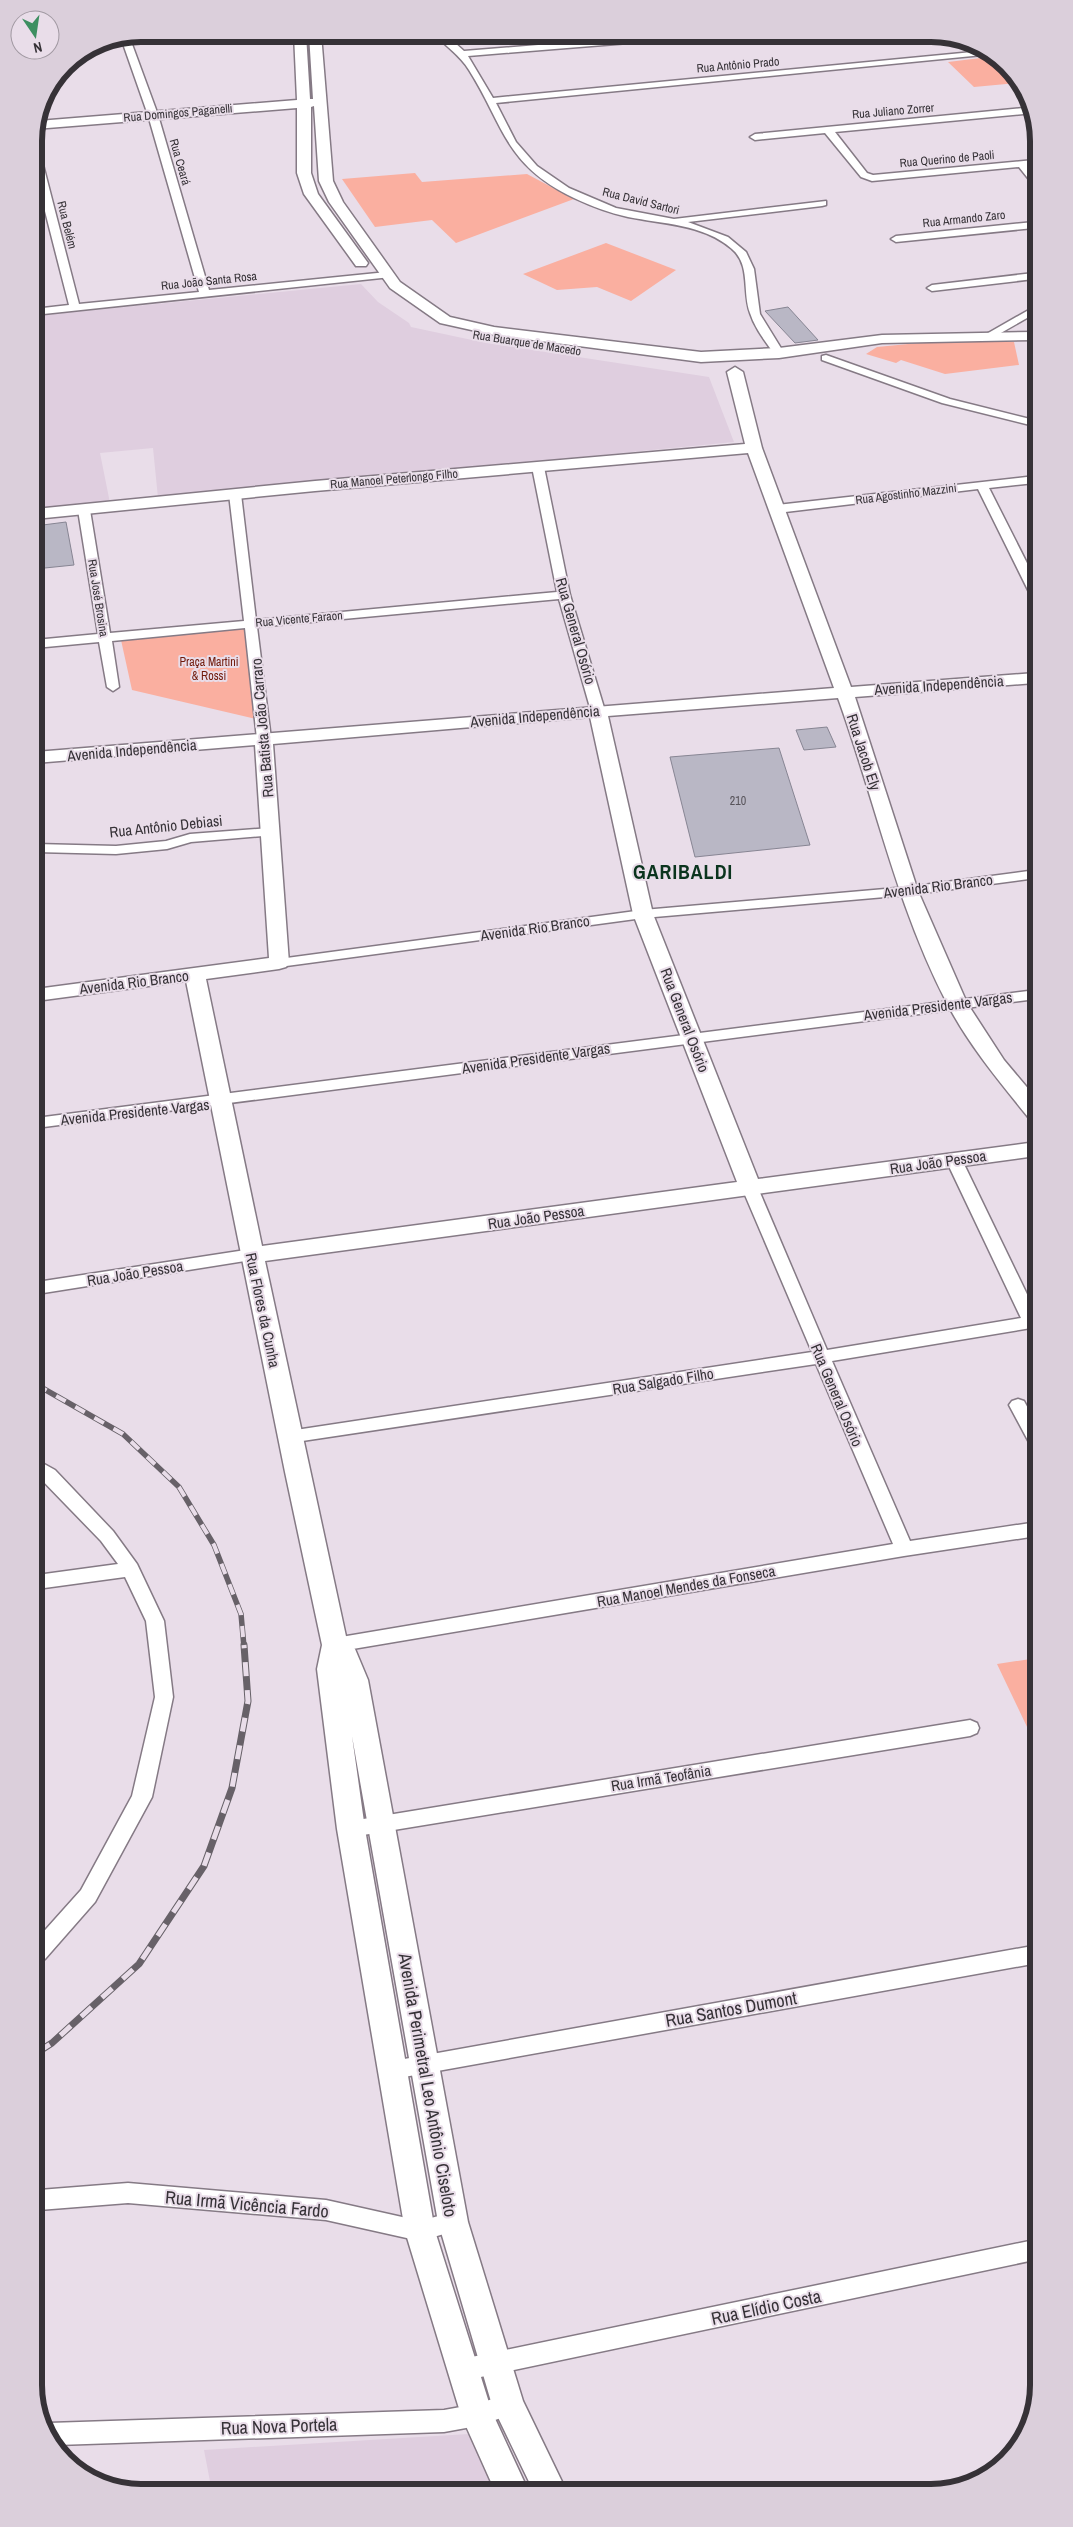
<svg xmlns="http://www.w3.org/2000/svg" width="1073" height="2527" viewBox="0 0 1073 2527" font-family="'Archivo Narrow',sans-serif">
	<style>
		.built { fill: #dfcedf }
		.green { fill: #faafa0 }
		.building { fill: #b9b7c5; stroke: #878593 }
		.lines { fill: none; stroke-linecap: round; stroke-linejoin: round }
		.street-casing { stroke: #857a85; stroke-width: 3 }
		.secondary-casing { stroke: #857a85; stroke-width: 3 }
		.street { fill: #fff; fill-rule: evenodd }
		.secondary { fill: #fff; fill-rule: evenodd }
		.rail-far1-casing { stroke: #676168; stroke-width: 5.5 }
		.rail-casing { stroke: #676168; stroke-width: 7 }
		.rail-far1 { stroke: #e9dde9; stroke-width: 4; stroke-dasharray: 11; stroke-linecap: butt }
		.rail { stroke: #e9dde9; stroke-width: 5; stroke-dasharray: 14; stroke-linecap: butt }
		.labels { text-anchor: middle; dominant-baseline: central; stroke-width: 4; stroke-linejoin: round; paint-order: stroke }
		.far-street-label { font-size: 12px; fill: #363237; stroke: #e9dde9 }
		.far-park-label { font-size: 12px; fill: #70190a; stroke: #e9dde9 }
		.number-label { font-size: 12px; fill: #57535a }
		.street-label { font-size: 15px; fill: #363237; stroke: #e9dde9 }
		.near-street-label { font-size: 18px; fill: #363237; stroke: #e9dde9 }
		.district-label { font-size: 20px; font-weight: bold; letter-spacing: 1px; fill: #0b341e; stroke: #e9dde9 }
		.rim { fill: none; stroke: #363237; stroke-width: 6 }
	</style>
	<rect width="100%" height="100%" fill="#e9dde9"/>
	<!-- built -->
	<path class="built" d="M361,284L378,302L409,323L411,327L486,343L709,377L734,442L158,498L153,448L100,453L110,503L43,509L35,451L34,316Z
		M469,2434L498,2491L212,2492L204,2450Z"/>
	<!-- green -->
	<path class="green" d="M997,56L1017,83L974,87L948,62Z
		M415,173L422,182L527,174L574,199L456,243L432,220L375,227L342,179Z
		M606,243L676,270L631,301L597,287L557,290L523,274Z
		M929,342H1014L1019,365L945,374L901,360L896,363L866,354L877,347Z
		M245,627L256,719L132,690L121,640Z
		M1037,1658L1038,1750L997,1664Z"/>
	<!-- building -->
	<path class="building" d="M788,307L818,340L795,343L765,311Z
		M66,522L74,565L35,569V526Z
		M827,727L836,747L804,750L796,730Z
		M779,748L810,845L695,857L670,757Z"/>
	<g class="lines">
		<!-- street casing -->
		<g class="street-casing">
			<path id="street" d="M435,34H445L464,51L671,34H708L703,37L468,56L493,98L983,51L993,54L496,103L516,142L537,166L569,188L616,208L674,219L826,201V205L822,206L688,222L728,237L746,252L754,269L760,314L784,353L779,356L775,355C766,342 755,329 750,313C742,292 751,265 732,249C704,224 662,224 628,217C609,213 591,206 574,198C504,164 505,127 469,70C460,55 446,47 435,34Z
				M129,36L158,115L209,290L387,272L391,273V277L34,315V309L69,305L34,168V146L39,149L79,304L199,292L148,115L121,38Z
				M1034,107V113L835,132L867,173L873,175L1034,160V166H1028L1034,173V183L1031,182L1019,167L872,181L861,177L825,133L755,140L750,137L755,134Z
				M1034,222V228L896,242L891,239L896,236Z
				M1034,273V279L932,291L927,288L932,285Z
				M1034,307V314L992,338L988,339L983,336Z
				M826,355L950,399L1034,420V426L942,403L822,360V356Z
				M538,464L544,467L570,595L605,711L603,714L598,715L591,711L559,599L257,627L271,739L264,743L257,739L245,628L112,641L119,687L113,691L107,687L99,642L35,648V640L98,634L78,510L84,506L90,510L110,633L244,621L229,494L235,490L241,494L256,620L557,592L532,467Z
				M1035,476V483L989,488L1035,579V596L1029,592L978,489L777,513L771,509L777,505Z
				M270,828L277,832L275,835L191,842L167,849L116,854L36,852V844L116,846L166,841L190,834Z
				M1036,870V878L908,895L643,918L279,967L272,963L279,959L643,910L908,887Z
				M1036,990V999L36,1128V1118Z
				M954,1155L960,1156L962,1160L1037,1315V1327L832,1361L910,1541L1037,1522V1536L904,1556L335,1652L328,1650L326,1645L328,1640L335,1638L893,1544L816,1364L289,1443L283,1441L280,1437L283,1433L289,1431L812,1352L742,1188L744,1184H756L758,1188L827,1350L1021,1318L946,1160L948,1156Z
				M252,1249L258,1251L260,1255L258,1259L37,1294V1282Z
				M1018,1399L1024,1401L1037,1425V1448L1031,1446L1009,1405L1012,1401Z
				M37,1460L55,1470L113,1531L137,1564L164,1621L173,1697L152,1797L95,1902L45,1959L38,1962V1938L81,1890L132,1796L155,1697L146,1621L125,1577L37,1589V1575L118,1564L101,1541L37,1475Z
				M970,1720L977,1723L979,1728L977,1733L970,1736L351,1837L344,1835L341,1829L344,1823L351,1821Z
				M1038,1945V1963L393,2079L386,2077L383,2070L386,2063L393,2061Z
				M128,2183L326,2200L420,2221L453,2212L461,2215L464,2222L461,2229L420,2241L326,2220L128,2203L39,2210V2190Z
				M1039,2239V2259L462,2381L454,2378L451,2370L454,2362L462,2359Z
				M508,2394L516,2397L519,2405L516,2413L477,2426L444,2432L57,2445L43,2425L49,2423L444,2410L477,2404Z"/>
		</g>
		<!-- secondary casing -->
		<g class="secondary-casing">
			<path id="secondary" d="M294,34H306L310,99H313L309,34H321L333,181L343,202L400,282L450,317L494,327L701,352L779,348L882,335L1034,332V340L882,343L779,358L701,362L494,335L440,323L390,288L329,202L319,181L314,106L311,107V173L318,194L368,263L366,266H356L304,194L297,173V108L35,129L38,121L297,100Z
				M735,367L743,372L762,448L851,687L1035,673V683L855,697L918,891L967,1003L1004,1060L1036,1098V1119L1028,1117C999,1081 968,1044 947,1003C896,905 875,800 838,698L608,716L653,914L758,1179L1036,1142V1156L265,1261L347,1641L355,1649L368,1680L468,2222L523,2401L566,2490H533L492,2405L438,2222L352,1736L365,1829L435,2231L492,2412L528,2490L495,2491L461,2415L405,2231L337,1829L317,1669L322,1645L285,1472L186,981L36,1001V989L269,958L255,745L35,763V752L834,688L748,453L315,491L35,519V509L315,481L745,444L727,372ZM590,717L633,914L737,1182L262,1246L206,979L279,969L286,967L289,963L273,744Z"/>
		</g>
		<!-- street -->
		<use href="#street" class="street"/>
		<!-- secondary -->
		<use href="#secondary" class="secondary"/>
		<!-- rail-far1 casing -->
		<g class="rail-far1-casing">
			<path id="rail-far1" d="M37,1385L123,1434L179,1487L214,1545L241,1614L244,1647"/>
		</g>
		<!-- rail casing -->
		<g class="rail-casing">
			<path id="rail" d="M38,2052L52,2043L139,1964L204,1866L232,1788L248,1701L244,1645"/>
		</g>
		<!-- rail-far1 -->
		<use href="#rail-far1" class="rail-far1"/>
		<!-- rail -->
		<use href="#rail" class="rail"/>
	</g>
	<g class="labels">
		<!-- far-street labels -->
		<g class="far-street-label">
			<text transform="translate(738 65) rotate(-5)">Rua Antônio Prado</text>
			<text transform="translate(893 111) rotate(-5)">Rua Juliano Zorrer</text>
			<text transform="translate(178 113) rotate(-5)">Rua Domingos Paganelli</text>
			<text transform="translate(947 159) rotate(-5)">Rua Querino de Paoli</text>
			<text transform="translate(180 162) rotate(74)">Rua Ceará</text>
			<text transform="translate(641 201) rotate(14)">Rua David Sartori</text>
			<text transform="translate(964 219) rotate(-6)">Rua Armando Zaro</text>
			<text transform="translate(67 225) rotate(76)">Rua Belém</text>
			<text transform="translate(209 281) rotate(-6)">Rua João Santa Rosa</text>
			<text transform="translate(527 343) rotate(9)">Rua Buarque de Macedo</text>
			<text transform="translate(394 479) rotate(-5)">Rua Manoel Peterlongo Filho</text>
			<text transform="translate(906 494) rotate(-7)">Rua Agostinho Mazzini</text>
			<text transform="translate(98 598) rotate(81)">Rua José Brosina</text>
			<text transform="translate(299 619) rotate(-5)">Rua Vicente Faraon</text>
		</g>
		<!-- far-park labels -->
		<g class="far-park-label">
			<text x="209" y="662">Praça Martini<tspan x="209" dy="14">&amp; Rossi</tspan></text>
		</g>
		<!-- number labels -->
		<g class="number-label">
			<text x="738" y="801">210</text>
		</g>
		<!-- street labels -->
		<g class="street-label">
			<text transform="translate(576 631) rotate(74)">Rua General Osório</text>
			<text transform="translate(939 685) rotate(-4)">Avenida Independência</text>
			<text transform="translate(535 716) rotate(-5)">Avenida Independência</text>
			<text transform="translate(262 728) rotate(-95)">Rua Batista João Carraro</text>
			<text transform="translate(132 750) rotate(-5)">Avenida Independência</text>
			<text transform="translate(864 752) rotate(72)">Rua Jacob Ely</text>
			<text transform="translate(166 826) rotate(-6)">Rua Antônio Debiasi</text>
			<text transform="translate(938 886) rotate(-7)">Avenida Rio Branco</text>
			<text transform="translate(535 928) rotate(-8)">Avenida Rio Branco</text>
			<text transform="translate(134 982) rotate(-7)">Avenida Rio Branco</text>
			<text transform="translate(938 1006) rotate(-7)">Avenida Presidente Vargas</text>
			<text transform="translate(685 1020) rotate(69)">Rua General Osório</text>
			<text transform="translate(536 1058) rotate(-8)">Avenida Presidente Vargas</text>
			<text transform="translate(135 1112) rotate(-6)">Avenida Presidente Vargas</text>
			<text transform="translate(938 1162) rotate(-8)">Rua João Pessoa</text>
			<text transform="translate(536 1217) rotate(-8)">Rua João Pessoa</text>
			<text transform="translate(135 1273) rotate(-9)">Rua João Pessoa</text>
			<text transform="translate(263 1310) rotate(78)">Rua Flores da Cunha</text>
			<text transform="translate(663 1381) rotate(-9)">Rua Salgado Filho</text>
			<text transform="translate(837 1395) rotate(67)">Rua General Osório</text>
			<text transform="translate(686 1586) rotate(-10)">Rua Manoel Mendes da Fonseca</text>
			<text transform="translate(661 1778) rotate(-9)">Rua Irmã Teofânia</text>
		</g>
		<!-- near-street labels -->
		<g class="near-street-label">
			<text transform="translate(731 2009) rotate(-10)">Rua Santos Dumont</text>
			<text transform="translate(428 2085) rotate(80)">Avenida Perimetral Leo Antônio Ciseloto</text>
			<text transform="translate(247 2204) rotate(5)">Rua Irmã Vicência Fardo</text>
			<text transform="translate(766 2307) rotate(-12)">Rua Elídio Costa</text>
			<text transform="translate(279 2426) rotate(-2)">Rua Nova Portela</text>
		</g>
		<!-- district labels -->
		<g class="district-label">
			<text x="683" y="871">GARIBALDI</text>
		</g>
	</g>
	<!-- crop -->
	<path d="M0 0H1073V2527H0ZM141 42H931A99 99 0 0 1 1030 141V2385A99 99 0 0 1 931 2484H141A99 99 0 0 1 42 2385V141A99 99 0 0 1 141 42Z" fill="#dbcfdb" fill-rule="evenodd"/>
	<path class="rim" d="M141 42H931A99 99 0 0 1 1030 141V2385A99 99 0 0 1 931 2484H141A99 99 0 0 1 42 2385V141A99 99 0 0 1 141 42Z"/>
	<!-- north arrow -->
	<g transform="translate(35 35) rotate(167)"><circle r="24" fill="#e9dde9" stroke="#a199a2"/>
	<path d="M0-4L9 19L0 12L-9 19Z" fill="#3d8f61"/>
	<text y="-8" font-size="14" font-weight="bold" text-anchor="middle" fill="#363237">N</text>
	</g>
</svg>
